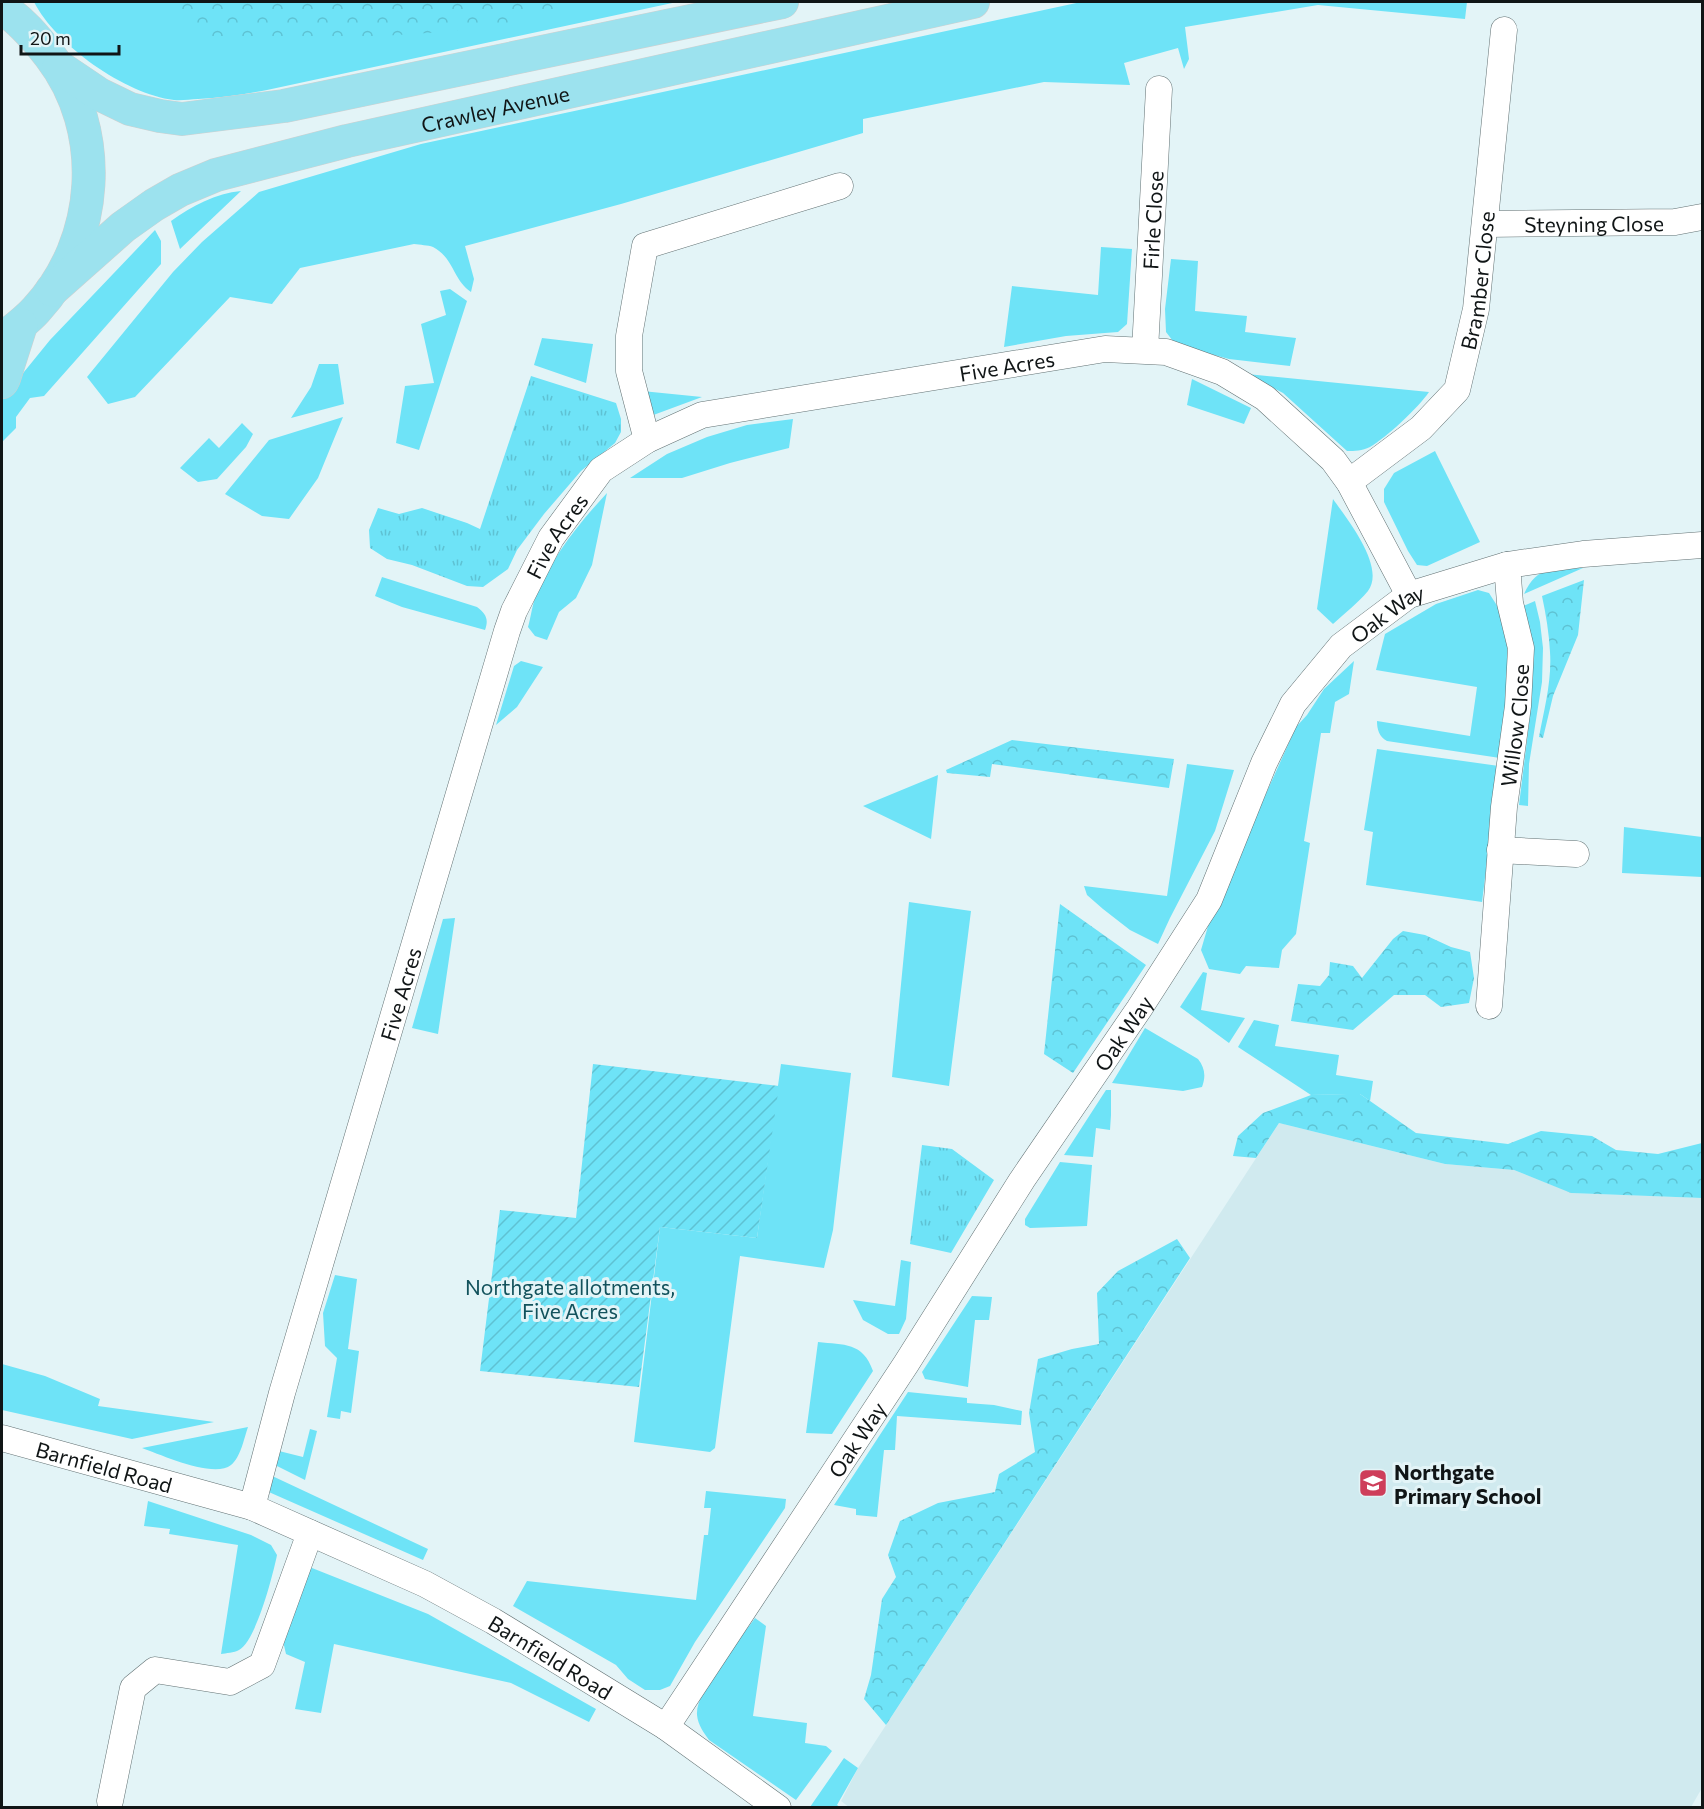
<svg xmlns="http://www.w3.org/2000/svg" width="1704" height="1809" viewBox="0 0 1704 1809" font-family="Commissioner,sans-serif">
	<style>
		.built { fill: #d0eaef }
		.grass { fill: #6ee3f7 }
		.forest { fill: url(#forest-crowns) }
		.park { fill: url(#park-tufts) }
		.garden { fill: url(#garden-furrows) }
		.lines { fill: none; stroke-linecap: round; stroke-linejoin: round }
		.minor-casing { stroke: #627173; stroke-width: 27 }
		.primary-casing { stroke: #cfd0d0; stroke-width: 34 }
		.minor { stroke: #fff; stroke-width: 26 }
		.primary { stroke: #9ce2ee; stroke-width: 33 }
		.labels { text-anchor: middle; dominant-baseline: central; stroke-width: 6; stroke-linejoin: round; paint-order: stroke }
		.street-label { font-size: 21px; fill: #101516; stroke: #e3f4f7 }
		.park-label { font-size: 21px; fill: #12525c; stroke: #e3f4f7 }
		.poi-label { font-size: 21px; font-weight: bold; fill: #101516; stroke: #e3f4f7; text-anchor: start }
	</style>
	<defs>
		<pattern id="forest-crowns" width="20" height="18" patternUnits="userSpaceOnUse" patternTransform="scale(1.5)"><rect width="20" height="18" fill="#6ee3f7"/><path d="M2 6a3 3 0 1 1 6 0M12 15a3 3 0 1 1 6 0" fill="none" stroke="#5ec2d3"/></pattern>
		<pattern id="park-tufts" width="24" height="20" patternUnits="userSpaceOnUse" patternTransform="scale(1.5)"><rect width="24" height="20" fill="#6ee3f7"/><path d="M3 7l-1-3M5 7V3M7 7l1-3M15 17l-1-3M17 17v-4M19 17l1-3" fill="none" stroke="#5ec2d3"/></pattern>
		<pattern id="garden-furrows" width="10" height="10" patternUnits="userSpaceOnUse" patternTransform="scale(1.5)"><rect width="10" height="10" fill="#6ee3f7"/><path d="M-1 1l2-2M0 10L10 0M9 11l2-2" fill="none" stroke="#5ec2d3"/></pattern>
	</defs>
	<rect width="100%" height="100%" fill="#e3f4f7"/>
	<!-- built -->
	<path class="built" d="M1279,1123L1445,1164L1514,1170L1572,1193L1702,1198V1788L1691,1807L850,1808L841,1801L858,1768Z"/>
	<!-- grass -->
	<path class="grass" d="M34,2H677L267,90C244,94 221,98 198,99C190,99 182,101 174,100C125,94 56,45 34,2Z
		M1081,2H1467L1465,19L1318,5L1185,27L1189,59L1184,69L1178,48L1124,63L1130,85L1044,82L863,119V133L621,204L465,246L474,279L471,292C453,280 454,258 433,247C428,245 420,245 414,244L300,268L272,304L230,297L135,397L108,404L87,377L173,272L202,242L259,192L421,144Z
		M241,191L180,249L171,221C192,206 216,193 241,191Z
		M155,230L161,241V264L44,396L30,398L16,417V428L2,442V399L50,340Z
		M1101,247L1132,249L1127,324L1118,332L1066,336L1004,347L1012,286L1098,295Z
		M1171,259L1198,261L1195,311L1247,316L1245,332L1296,338L1290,366L1229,359L1176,345L1166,332L1165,309Z
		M450,289L467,301L419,450L396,443L405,386L434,383L421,324L446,315L440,291Z
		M542,338L593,344L586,383L534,365Z
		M319,364H338L344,404L291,418L311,387Z
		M1247,374L1429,392C1418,408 1387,437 1370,447C1362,451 1355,451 1347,451L1283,393Z
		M1192,379L1251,408L1244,424L1187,405Z
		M642,391L702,397L648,417Z
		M343,417L318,478L289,519L262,516L225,494L269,440Z
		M793,419L789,448L730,463L682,478H630L667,454L707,437L747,425Z
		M242,423L253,434L246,447L217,479L198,482L180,468L209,438L219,448Z
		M1435,451L1480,542L1427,566L1417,565L1408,551L1384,502V489L1394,473Z
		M607,493L592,565L576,598L559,612L547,640L535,636L528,627C531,617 532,605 536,596C551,558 579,523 607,493Z
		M1333,499C1347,519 1386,567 1368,591C1358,603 1344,614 1333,624L1317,609Z
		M1583,568L1524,594C1538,564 1554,569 1583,568Z
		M382,577L477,607C486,614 489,619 485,630L402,607L375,596Z
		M1478,590L1489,593C1493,600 1498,606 1501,613C1515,657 1504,713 1500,758L1387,741C1379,737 1377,729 1377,721L1470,736L1477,687L1376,670L1385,634L1436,604Z
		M1535,601L1540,622L1543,648L1542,682L1529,764L1528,806L1519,805L1529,724L1531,670L1521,607Z
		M521,661L543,667L517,707L496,725L514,666Z
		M1354,661L1349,694L1335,702L1330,733H1321L1304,841L1310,843L1296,934L1282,950L1279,968L1246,966L1240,974L1209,969L1201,950L1211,916L1296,727L1307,715L1324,689Z
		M1377,749L1499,766L1482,902L1366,885L1373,832L1364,830Z
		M1187,764L1234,770L1215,831L1170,918L1158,944L1130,930L1103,909L1087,895L1084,886L1167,896Z
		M938,775L931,839L863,806Z
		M1624,827L1702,837V877L1622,873Z
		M909,902L971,911L949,1086L892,1077Z
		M455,918L438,1034L412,1028L443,919Z
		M1203,972L1207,973L1201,1010L1245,1018L1229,1043L1180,1007Z
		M1254,1020L1279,1025L1275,1046L1339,1055L1336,1075L1373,1081L1370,1101L1360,1094L1311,1095L1238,1047Z
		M1145,1028L1198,1059C1205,1068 1206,1076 1202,1087L1183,1091L1112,1083Z
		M781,1064L851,1073L833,1230L824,1268L740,1256L715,1448L710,1452L634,1442L660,1227L757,1238Z
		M1106,1090H1111V1115L1110,1130L1096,1128L1093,1157L1064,1155Z
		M1060,1162L1092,1165L1087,1226L1030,1228L1025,1225V1219Z
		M901,1260L911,1262L906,1319L899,1334H888L863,1320L853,1300L895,1306Z
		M335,1275L357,1279L348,1349L359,1351L351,1413L341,1411L340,1419L327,1417L337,1358L325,1346L323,1313Z
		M972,1296L992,1297L989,1320H975L968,1387L925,1379L922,1372Z
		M818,1342C844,1345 863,1342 873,1371L832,1434L806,1433Z
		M2,1364L45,1376L100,1399L98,1406L214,1422L132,1439L2,1410Z
		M908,1392L967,1398V1403L994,1405L1022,1411L1021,1425L897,1416L895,1450H884L877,1517L856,1515V1509L834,1505Z
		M248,1427C244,1438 241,1457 231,1465C214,1479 162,1455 142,1448Z
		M310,1429L317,1431L305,1480L273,1464L275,1450L303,1457Z
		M268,1474L428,1549L423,1560L262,1489Z
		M706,1491L786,1499L785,1508L695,1642L670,1686L660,1690H645L628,1679L616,1665L513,1606L527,1581L696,1600L704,1535H708L711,1508H704Z
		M148,1501L251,1535L271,1545L277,1555C273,1575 256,1641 239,1650C234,1653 226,1653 221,1654L238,1545L169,1534L170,1529L144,1526Z
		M312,1568L428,1614L596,1709L589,1722L511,1683L334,1644L321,1713L295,1709L305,1662L286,1654L283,1641L300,1576Z
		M755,1618L766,1626L753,1716L807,1723L805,1743L826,1746L832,1751L796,1800L709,1740C704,1733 698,1725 697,1715C695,1691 740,1639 755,1618Z
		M844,1758L858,1768L837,1805L840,1807H810Z"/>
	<!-- forest -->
	<path class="forest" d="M174,2H576L493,27L428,33L288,42L229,40L207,35L184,15Z
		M1584,580L1578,635L1553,696L1543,738L1539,737C1544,710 1552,681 1550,652C1549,633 1546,615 1542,596Z
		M1012,740L1174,759L1169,788L992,764L990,777L947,773L946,770Z
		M1060,904L1146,965L1073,1073L1044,1054Z
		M1403,931L1425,935L1451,947L1470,952L1474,978L1469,1003L1441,1007L1425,995H1394L1353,1030L1291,1021L1298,984L1320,986L1329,975L1330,962L1353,966L1362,978L1393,939Z
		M1347,1094H1360L1416,1133L1508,1144L1541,1131L1592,1136L1616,1150L1658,1154L1702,1143V1198L1571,1193L1514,1170L1445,1164L1279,1123L1256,1158L1233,1156L1238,1136L1263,1113L1311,1095Z
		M1177,1239L1190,1258L886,1725L864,1699L871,1675L882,1599L896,1577L888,1555L900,1521L938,1503L995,1492L999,1474L1035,1452L1029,1413L1038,1359L1072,1349L1099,1344L1097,1293L1118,1271Z"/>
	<!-- park -->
	<path class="park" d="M531,376L616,403L621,419V432L615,443L581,471L544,514L517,550L508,569L483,587L467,586L412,565L387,559L370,548L369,530L378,508L399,514L422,508L467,523L480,529Z
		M922,1145L952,1149L994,1180L951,1253L910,1244Z"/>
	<!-- garden -->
	<path class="garden" d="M593,1064L779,1086L757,1238L660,1227L639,1387L480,1371L500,1210L576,1218Z"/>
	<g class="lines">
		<!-- minor casing -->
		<g class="minor-casing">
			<g id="minor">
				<path id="s1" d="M1486,224L1675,222L1702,217"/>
				<path id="s2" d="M1145,350L1159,89"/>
				<path d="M647,440L629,371V336L645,246L840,186"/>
				<path id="s3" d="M1349,482L1421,428L1457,390L1476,309L1504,30"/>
				<path d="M1500,850L1576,854"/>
				<path id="s4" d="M1489,1006L1504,807L1518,706L1521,648L1510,603L1507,565"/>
				<path id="s5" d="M2,1438L252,1507L425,1584L493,1621L666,1727L778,1808"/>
				<path id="s6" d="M252,1507L282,1393L507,631L514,611L551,538L601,470L647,440L702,415L1105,349L1166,352L1222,372L1265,398L1333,460L1349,482L1409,595"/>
				<path id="s7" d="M666,1727L906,1364L1022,1180L1139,1009L1209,900L1264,763L1293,704L1341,646L1409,595L1507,565L1583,554L1702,545"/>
				<path d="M110,1801L133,1688L155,1670L230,1682L262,1665L310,1533"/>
			</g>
		</g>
		<!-- primary casing -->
		<g class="primary-casing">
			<g id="primary">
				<path d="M2,8C21,20 36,38 50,56C107,130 100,241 36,310C26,321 14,330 2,339"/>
				<path d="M59,67L99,94L130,109L160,116L182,119L284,106L782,2"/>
				<path id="s8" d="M52,290L123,227L154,205L180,190L216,175L347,141L973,2"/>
				<path d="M2,382L4,378L21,325"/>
			</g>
		</g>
		<!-- minor -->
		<use href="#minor" class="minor"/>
		<!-- primary -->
		<use href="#primary" class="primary"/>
	</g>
	<!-- icons -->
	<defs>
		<g id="school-square" transform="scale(1.5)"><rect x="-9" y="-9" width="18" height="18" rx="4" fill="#ce3e5a" stroke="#e3f4f7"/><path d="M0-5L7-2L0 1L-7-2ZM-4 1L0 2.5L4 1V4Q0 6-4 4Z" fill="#fff"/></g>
	</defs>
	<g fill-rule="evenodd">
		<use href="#school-square" x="1373" y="1483"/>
	</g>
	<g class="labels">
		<!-- street labels -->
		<g class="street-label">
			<text stroke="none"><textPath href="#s8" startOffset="489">Crawley Avenue</textPath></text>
			<text stroke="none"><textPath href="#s2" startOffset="130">Firle Close</textPath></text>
			<text stroke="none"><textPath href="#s1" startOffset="108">Steyning Close</textPath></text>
			<text stroke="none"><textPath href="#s3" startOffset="254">Bramber Close</textPath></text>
			<text stroke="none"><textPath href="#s6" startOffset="1524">Five Acres</textPath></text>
			<text stroke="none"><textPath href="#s6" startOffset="1020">Five Acres</textPath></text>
			<text stroke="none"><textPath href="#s7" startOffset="1335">Oak Way</textPath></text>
			<text stroke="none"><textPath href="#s4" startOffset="282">Willow Close</textPath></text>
			<text stroke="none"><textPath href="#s6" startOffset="534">Five Acres</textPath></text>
			<text stroke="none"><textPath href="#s7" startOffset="831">Oak Way</textPath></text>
			<text stroke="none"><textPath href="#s7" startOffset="345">Oak Way</textPath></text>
			<text stroke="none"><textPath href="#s5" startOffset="106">Barnfield Road</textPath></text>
			<text stroke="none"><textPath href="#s5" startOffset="594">Barnfield Road</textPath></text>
		</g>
		<!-- park labels -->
		<g class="park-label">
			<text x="570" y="1286">Northgate allotments,<tspan x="570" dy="24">Five Acres</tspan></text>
		</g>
		<!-- poi labels -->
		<g class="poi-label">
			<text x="1394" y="1471">Northgate<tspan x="1394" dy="24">Primary School</tspan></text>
		</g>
	</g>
	<!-- border -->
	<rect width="1704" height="1809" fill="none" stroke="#101516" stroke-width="6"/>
	<!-- scale -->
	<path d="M21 45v9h98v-9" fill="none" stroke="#101516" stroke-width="3"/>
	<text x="30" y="45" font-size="18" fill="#101516" stroke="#e3f4f7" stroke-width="4.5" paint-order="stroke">20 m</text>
</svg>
